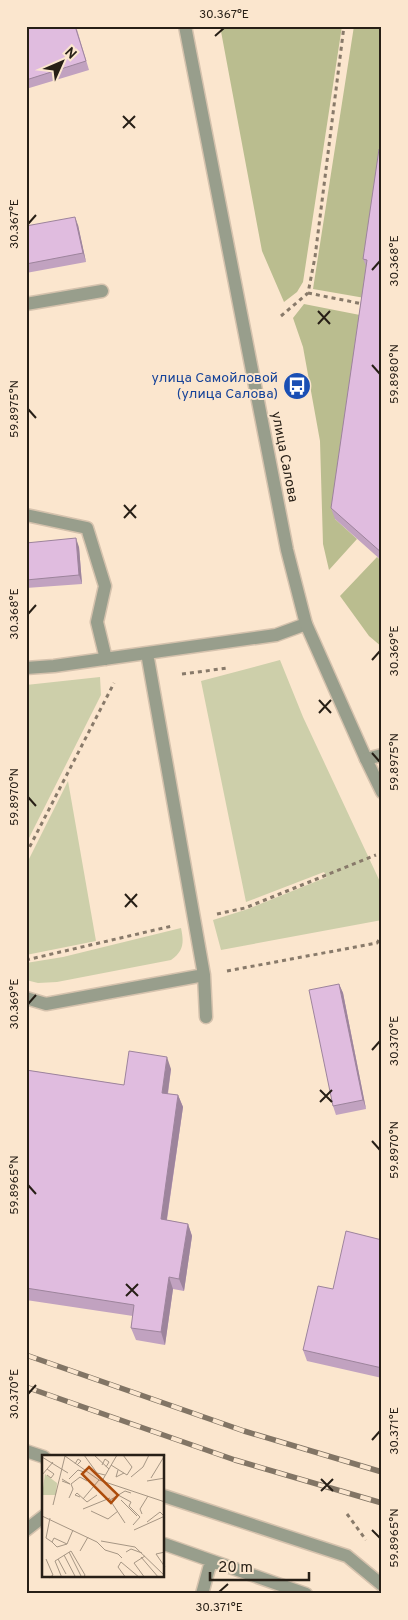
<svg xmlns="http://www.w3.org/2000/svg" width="408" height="1620" viewBox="0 0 408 1620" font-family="Overpass,sans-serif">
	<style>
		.green { fill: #cdcfaa }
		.forest { fill: #babd8f }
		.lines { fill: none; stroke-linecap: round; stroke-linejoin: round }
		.service-casing { stroke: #d5c2ad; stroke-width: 15 }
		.minor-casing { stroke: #d5c2ad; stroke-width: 15 }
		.tertiary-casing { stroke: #d5c2ad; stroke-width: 15 }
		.path { stroke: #887a6a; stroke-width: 3; stroke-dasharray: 4 4; stroke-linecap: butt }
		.service { stroke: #989e8c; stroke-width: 12 }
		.minor { stroke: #989e8c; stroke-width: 12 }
		.tertiary { stroke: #989e8c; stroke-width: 12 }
		.rail-casing { stroke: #827565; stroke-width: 5.5 }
		.rail { stroke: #fbe6ce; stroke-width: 4; stroke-dasharray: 11; stroke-linecap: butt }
		.wall { fill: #c1a2c0 }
		.shaded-wall { fill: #9d849c }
		.building { fill: #e0bcdf; stroke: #9d849c }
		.ticks { fill: none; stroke: #271f16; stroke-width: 2 }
		.labels { text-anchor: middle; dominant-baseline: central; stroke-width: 4; stroke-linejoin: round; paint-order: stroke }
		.transit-label { font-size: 14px; fill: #164399; stroke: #fbe6ce; text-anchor: end }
		.street-label { font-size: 14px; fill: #271f16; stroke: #fbe6ce }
		.inset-road { fill: none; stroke: #a69684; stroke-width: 1 }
		.view { fill: #ad4c0c; fill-opacity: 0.15; stroke: #ad4c0c; stroke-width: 2.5 }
		.inset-edge { fill: none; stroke: #271f16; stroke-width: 2.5 }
		.neatline { fill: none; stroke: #271f16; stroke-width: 2 }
		.ticks-label { font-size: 12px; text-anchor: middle; fill: #271f16 }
	</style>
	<rect width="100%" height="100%" fill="#fbe6ce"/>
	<!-- green -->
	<path class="green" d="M280,660L303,717L382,886V920L221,950L213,920L248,909L327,877L324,872L246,902L201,681Z
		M100,677L101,695L26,844V685Z
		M68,781L96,941L26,955V865Z
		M181,928C184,942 184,951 171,960L57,982L38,983L26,980V963L63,957Z"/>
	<!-- forest -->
	<path class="forest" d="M220,26H342L303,282L297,292L284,302L262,251Z
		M354,26H382V301L313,289Z
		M304,304L365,316L335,519L357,539L329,570L323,544L320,441L303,347L293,318Z
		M377,557L382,561V647L369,636L340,596Z"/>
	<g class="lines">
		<!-- service casing -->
		<g class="service-casing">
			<path id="service" d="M26,304L102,291
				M26,515L87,528L105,586L97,622L106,659
				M147,653L204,975L206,1017
				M26,668L54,666L276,635L306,624
				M26,998L46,1004L204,975
				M26,1451L44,1457
				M164,1496L347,1556L382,1585
				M26,1530L44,1516
				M164,1544L306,1594
				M202,1594L211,1561"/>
		</g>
		<!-- minor casing -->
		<g class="minor-casing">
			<path id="minor" d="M185,26L287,550L306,624L366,759"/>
		</g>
		<!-- tertiary casing -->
		<g class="tertiary-casing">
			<path id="tertiary" d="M382,755L366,759L382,792"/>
		</g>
		<!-- path -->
		<path class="path" d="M308,293L363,304
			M281,316L308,293L315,257L344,26
			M182,674L228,668
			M26,854L114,683
			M217,914L245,908L376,855
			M26,960L172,926
			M227,971L377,943L382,935
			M347,1514L366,1540"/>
		<!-- service -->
		<use href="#service" class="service"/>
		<!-- minor -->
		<use href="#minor" class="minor"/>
		<!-- tertiary -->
		<use href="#tertiary" class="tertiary"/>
		<!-- rail casing -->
		<g class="rail-casing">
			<path id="rail" d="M26,1355L244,1431L382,1472
				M26,1387L235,1460L382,1503"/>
		</g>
		<!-- rail -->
		<use href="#rail" class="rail"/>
	</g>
	<!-- wall -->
	<path class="wall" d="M26,26H76L89,70L26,89Z
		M382,149V561L335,519L331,508L366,266L363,259Z
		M78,225L86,262L26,273V226Z
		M26,543L79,547L82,584L26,588Z
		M339,984L343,993L366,1109L336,1115L333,1106Z
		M171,1069L168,1094L178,1095L183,1107L167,1220L188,1224L192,1236L184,1291L173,1289L165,1345L136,1340L131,1328L133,1316L26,1300V1070L124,1085Z
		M382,1240V1378L307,1361L303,1350L333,1289Z"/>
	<!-- shaded-wall -->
	<path class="shaded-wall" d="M75,217L78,225L86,262L83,253Z
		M76,538L79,547L82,584L79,575Z
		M339,984L343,993L366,1109L363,1100Z
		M167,1057L171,1069L166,1105L162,1093Z
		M178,1095L183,1107L165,1231L161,1219Z
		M188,1224L192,1236L184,1291L179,1279Z
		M169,1277L173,1289L165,1345L161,1332Z"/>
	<!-- building -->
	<path class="building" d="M26,26H75L86,61L26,80Z
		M379,149H382V553L331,508L367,260L363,259Z
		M75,217L83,253L26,264V226Z
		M76,538L79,575L26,580V543Z
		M339,984L363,1100L333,1106L309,990Z
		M129,1051L167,1057L162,1093L178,1095L161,1219L188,1224L179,1279L169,1277L161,1332L131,1328L134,1305L26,1288V1070L124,1085Z
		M346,1231L382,1240V1368L303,1350L318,1286L333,1289Z"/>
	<!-- ticks -->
	<path class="ticks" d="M215,36L224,28M123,116L135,128M123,128L135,116M28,224L36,215M372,270L380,261M318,311L330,324M318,324L330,311M372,365L380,374M28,409L36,418M124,505L136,518M124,518L136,505M28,614L36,605M372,660L380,651M319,700L331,713M319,713L331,700M372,753L380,762M28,797L36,806M125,894L137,907M125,907L137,894M28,1004L36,995M372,1050L380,1041M320,1090L332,1102M320,1102L332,1090M372,1141L380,1150M28,1185L36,1194M126,1284L138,1296M126,1296L138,1284M28,1394L36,1385M372,1440L380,1431M321,1479L333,1491M321,1491L333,1479M372,1530L380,1538M219,1592L228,1584"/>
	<!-- icons -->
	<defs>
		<g id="bus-disc" transform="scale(1.4375)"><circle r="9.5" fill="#1a4fb4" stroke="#fbe6ce"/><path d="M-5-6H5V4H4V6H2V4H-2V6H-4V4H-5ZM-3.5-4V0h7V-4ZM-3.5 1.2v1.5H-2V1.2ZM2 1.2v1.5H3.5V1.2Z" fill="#fff"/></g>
	</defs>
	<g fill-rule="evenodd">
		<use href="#bus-disc" x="297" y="386"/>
	</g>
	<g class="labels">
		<!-- transit labels -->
		<g class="transit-label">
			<text x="278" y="378">улица Самойловой<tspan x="278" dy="16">(улица Салова)</tspan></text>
		</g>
		<!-- street labels -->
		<g class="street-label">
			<text transform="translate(284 457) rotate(79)">улица Салова</text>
		</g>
	</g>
	<!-- overview -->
	<g transform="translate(42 1455)">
		<rect width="122" height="122" fill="#fbe6ce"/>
		<path d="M3,19L15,28L14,40H0Z" fill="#cdcfaa"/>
		<path class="inset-road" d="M42,0L55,18L63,20M52,0L67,14M0,2L26,18M33,9L36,4L39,6L35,10M60,10L63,4L67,7L64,12M69,10L85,20L90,12L81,0M76,15L74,22L82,18M0,20L11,7M5,20L9,23L12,19L5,14M89,22L101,12L107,0M109,23L123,0M27,24L36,15L42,17M20,26L28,29L20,24M60,26L75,0M105,26L123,23M29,29L38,22L45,26M76,40L89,47L87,51L98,62L91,70M38,42L33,40L35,38L45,47L55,40M27,43L31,34L29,29M41,44L57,25M79,45L95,61M11,50L23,1L57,25L123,47M41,54L68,43M49,56L66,64L76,56M100,59L98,54L106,41M0,61L55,87L63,95L76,99L80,103M8,63L4,83L10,87L12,83L25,89M105,67L118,57L122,61M83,68L68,45L83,36L89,38M92,75L123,61M59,86L93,92L123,121M10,87L15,92L25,89L31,75M38,96L46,82M27,97L40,123M84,97L89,94L100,98M123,97L114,99L123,112M22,100L34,123M99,102L117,123M4,104L11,120L7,123M16,104L24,119M20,123L13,106L29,96L43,120L41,123M84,123L76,112L79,107L98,123M103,123L92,108L103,101"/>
		<path class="view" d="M47,12L76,40L69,48L40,19Z"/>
		<rect width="122" height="122" class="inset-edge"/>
	</g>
	<!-- border -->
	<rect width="408" height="1620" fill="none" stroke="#fbe6ce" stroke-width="55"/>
	<!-- north arrow -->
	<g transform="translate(62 62) rotate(45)" stroke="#fbe6ce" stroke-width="4" paint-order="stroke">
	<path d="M0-4L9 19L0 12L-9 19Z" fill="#271f16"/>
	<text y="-8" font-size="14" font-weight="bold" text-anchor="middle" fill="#271f16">N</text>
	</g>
	<!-- scale -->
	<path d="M210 1572v8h99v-8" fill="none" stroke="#271f16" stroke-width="2.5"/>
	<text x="218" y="1572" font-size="15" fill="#271f16" stroke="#fbe6ce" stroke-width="4" paint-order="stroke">20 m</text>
	<rect x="28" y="28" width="352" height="1564" class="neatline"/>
	<g class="ticks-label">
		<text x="224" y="18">30.367°E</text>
		<text transform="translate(14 224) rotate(-90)" y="4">30.367°E</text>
		<text transform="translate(394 261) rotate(-90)" y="4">30.368°E</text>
		<text transform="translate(394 374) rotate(-90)" y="4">59.8980°N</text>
		<text transform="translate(14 409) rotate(-90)" y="4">59.8975°N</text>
		<text transform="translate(14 614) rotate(-90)" y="4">30.368°E</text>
		<text transform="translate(394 651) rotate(-90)" y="4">30.369°E</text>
		<text transform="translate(394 762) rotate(-90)" y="4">59.8975°N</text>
		<text transform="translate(14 797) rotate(-90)" y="4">59.8970°N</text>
		<text transform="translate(14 1004) rotate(-90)" y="4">30.369°E</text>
		<text transform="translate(394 1041) rotate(-90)" y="4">30.370°E</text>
		<text transform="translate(394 1150) rotate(-90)" y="4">59.8970°N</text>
		<text transform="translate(14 1185) rotate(-90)" y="4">59.8965°N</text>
		<text transform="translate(14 1394) rotate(-90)" y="4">30.370°E</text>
		<text transform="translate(394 1431) rotate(-90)" y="4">30.371°E</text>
		<text transform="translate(394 1538) rotate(-90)" y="4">59.8965°N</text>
		<text x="219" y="1611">30.371°E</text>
	</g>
</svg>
